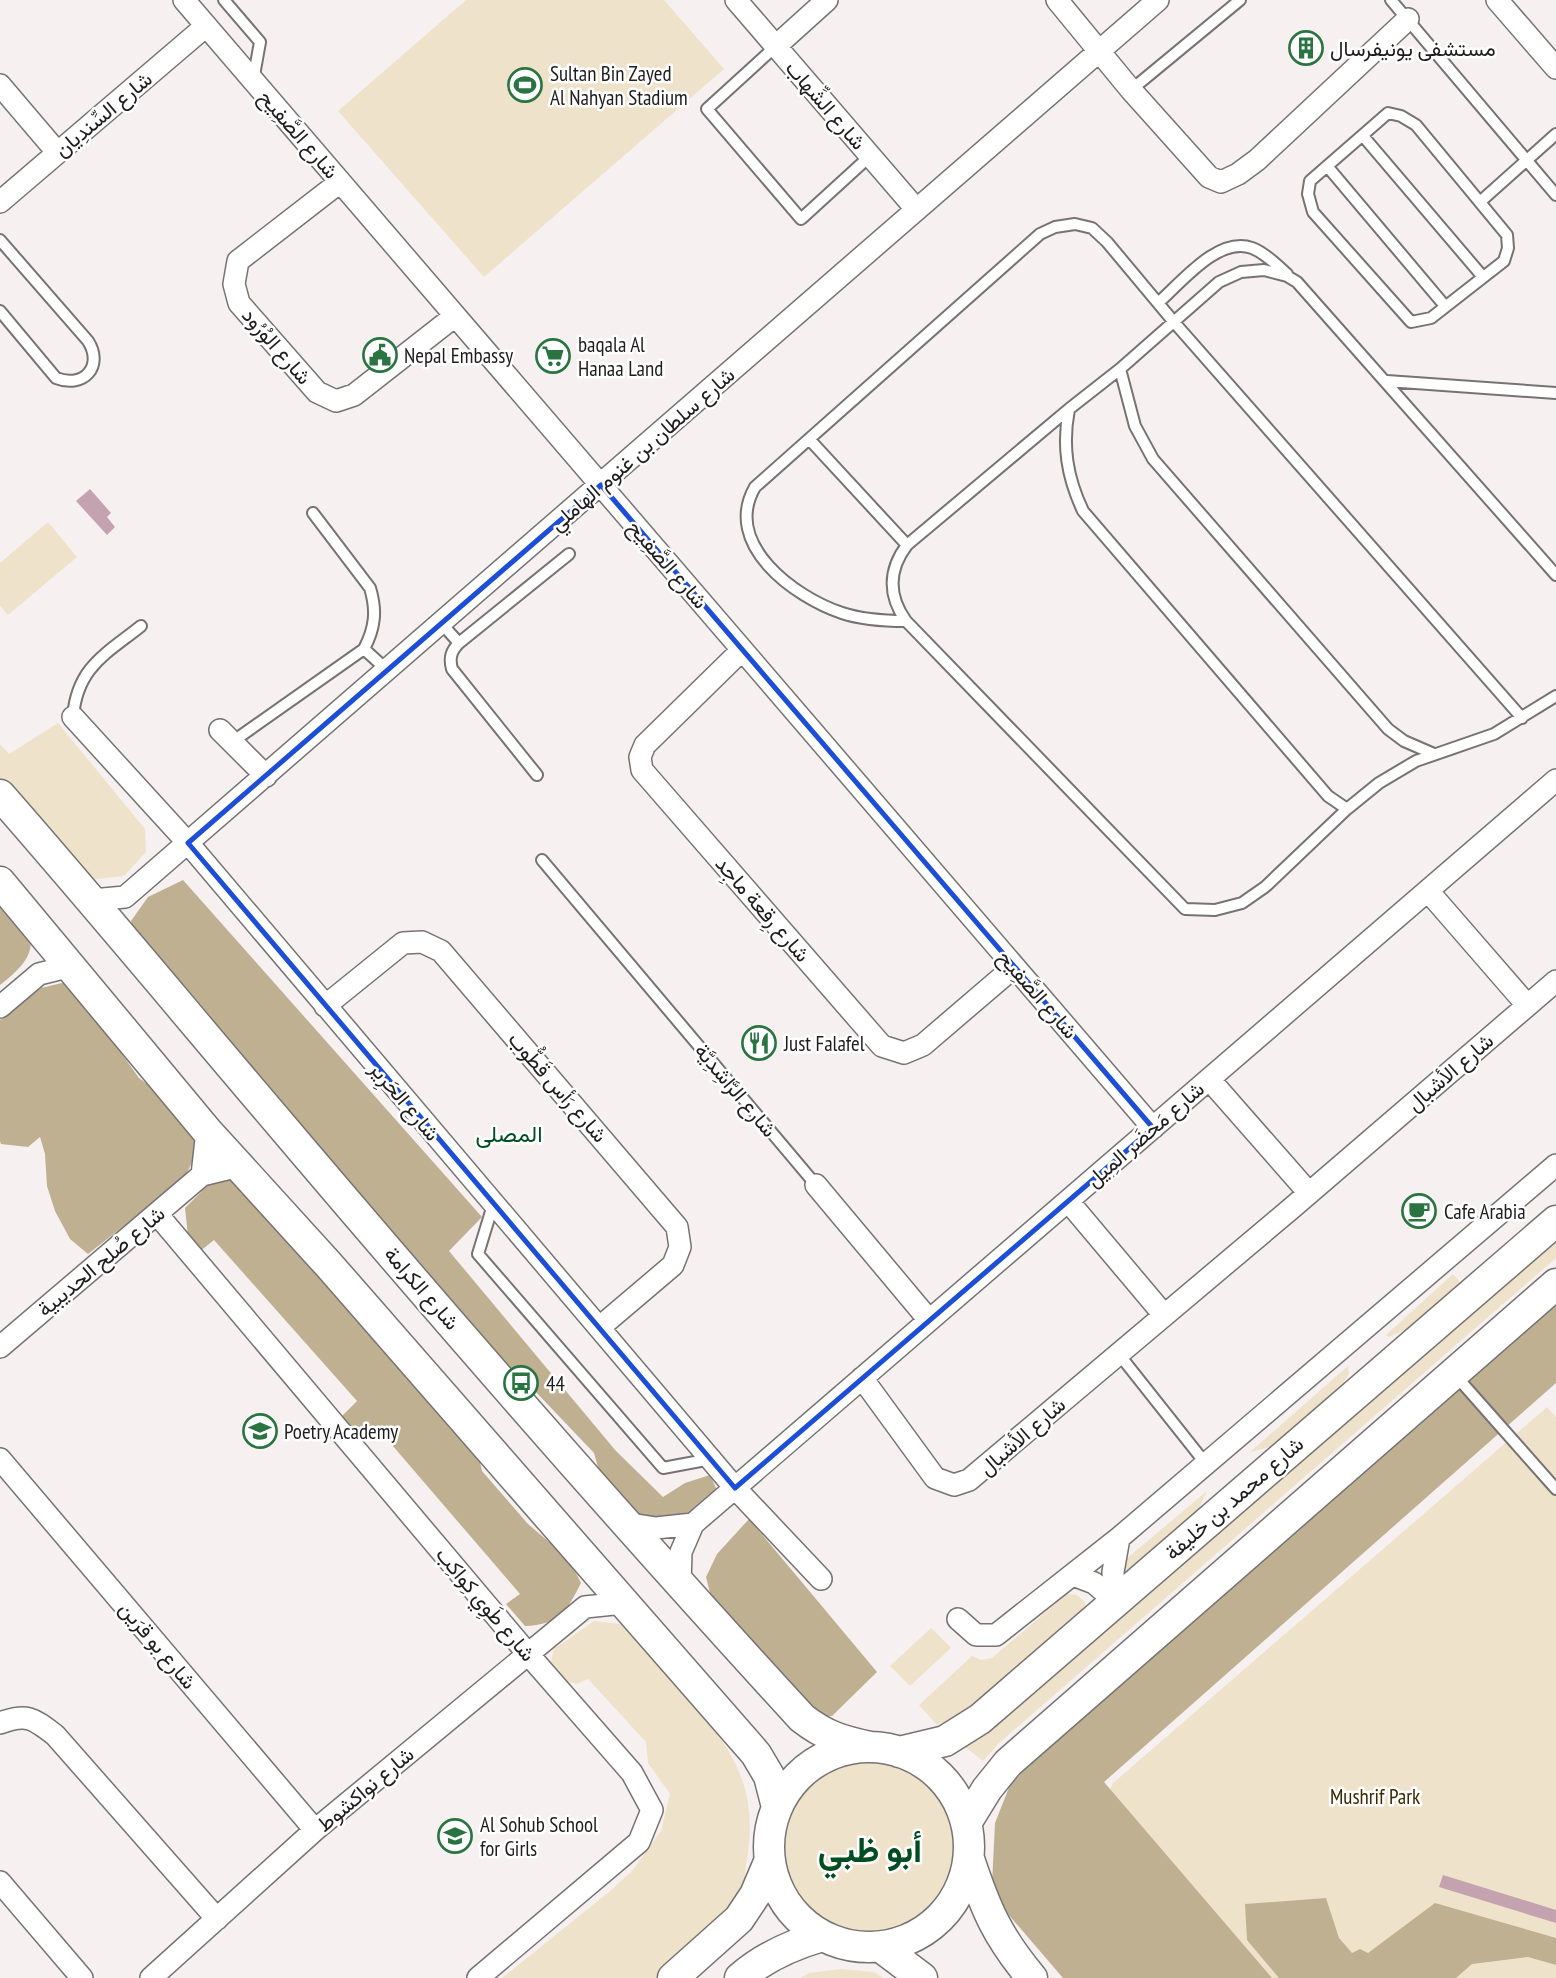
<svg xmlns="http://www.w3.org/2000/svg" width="1556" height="1978" viewBox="0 0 1556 1978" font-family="'PT Sans Narrow',Vazirmatn,sans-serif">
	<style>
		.green { fill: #efe2ca }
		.forest { fill: #c0b092 }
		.water { fill: #c5a2b0 }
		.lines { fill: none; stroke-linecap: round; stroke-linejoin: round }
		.service-casing { stroke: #777372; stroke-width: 14 }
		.minor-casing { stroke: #777372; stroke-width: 24 }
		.secondary-casing { stroke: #777372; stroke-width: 33 }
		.service { stroke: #fff; stroke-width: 10 }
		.minor { stroke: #fff; stroke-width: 21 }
		.secondary { stroke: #fff; stroke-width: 30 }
		.marked { fill: none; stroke: #1d4ed8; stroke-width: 5; stroke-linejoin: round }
		.labels { text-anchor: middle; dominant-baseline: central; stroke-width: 5; stroke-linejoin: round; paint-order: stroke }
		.poi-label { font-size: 21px; fill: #1e1c1c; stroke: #fff; text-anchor: start }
		.street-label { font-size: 21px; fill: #1e1c1c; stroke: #fff }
		.park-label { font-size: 21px; fill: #3b2900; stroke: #fff }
		.neighbourhood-label { font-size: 23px; fill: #004d21; stroke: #fff }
		.town-label { font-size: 35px; font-weight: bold; fill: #004d21; stroke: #fff }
	</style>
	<rect width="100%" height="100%" fill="#f6f1f0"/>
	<!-- green -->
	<path class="green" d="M466,0H664L724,69L484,277L338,111Z
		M48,522L77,557L8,615L0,606V563Z
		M58,723L145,829L146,852L124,876L88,880L0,779V744L9,754Z
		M1556,1234V1258L999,1743L983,1761L960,1743L993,1727L1041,1688Z
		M1453,1274L1462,1284L1417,1325L1389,1337L1386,1335Z
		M1348,1366L1349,1374L1333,1399L1278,1445L1250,1452Z
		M1547,1407L1556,1417V1978H1156L1097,1827L1112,1784Z
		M1207,1491L1195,1517L1120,1582L1119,1565Z
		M1067,1594L1077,1595L1085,1602V1612L974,1707L937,1725L919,1705L972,1656L981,1660L992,1658Z
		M594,1621L621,1624C641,1645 660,1667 679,1688C727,1741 760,1782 747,1859C745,1870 745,1886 739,1895C719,1928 685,1953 656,1978H502L609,1892L632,1871L661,1831L670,1794L648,1763L646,1742L588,1679L577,1684L565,1681L551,1661L554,1649Z
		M931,1628L951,1648L910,1686L890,1666Z
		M784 1849a86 86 0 1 1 172 0a86 86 0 1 1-172 0Z
		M841,1969L874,1972L883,1978H800L809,1973Z"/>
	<!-- forest -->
	<path class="forest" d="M183,880L482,1217L449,1251L616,1451L663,1497L685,1483L710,1475L716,1488L715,1509L688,1533L671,1539L651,1534L603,1485L594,1453L534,1390L504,1378L138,942L131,921L148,897Z
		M0,901C7,910 25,926 29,935C37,956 14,974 0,985Z
		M66,982L114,1028V1043L139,1078L160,1094L200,1137L197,1152L184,1179L88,1254L70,1239L55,1211L47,1186L45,1154L40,1137L28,1147L1,1144L0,1141V1020L41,988Z
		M239,1173L477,1448L482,1471L528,1524L569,1559L581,1583C567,1611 558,1625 525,1626L506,1604L520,1594L380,1431L364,1440L342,1416L357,1401L214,1240L199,1252L188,1236L185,1208L213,1180Z
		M1556,1301V1383L1104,1782L1272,1978H1063L1008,1914L992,1884L995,1823L1010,1785L1039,1755Z
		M749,1519L877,1672L832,1716L818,1717L711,1597L706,1577L717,1554Z
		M1326,1898L1339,1938L1352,1953L1360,1949L1368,1953L1435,1903L1556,1938V1965L1528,1957L1472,1964L1456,1978H1279L1247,1940L1245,1904Z"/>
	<!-- water -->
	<path class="water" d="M90,489L111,513L107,517L115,527L107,535L76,501Z
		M1443,1875L1556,1910V1923L1439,1887Z"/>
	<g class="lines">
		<!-- service casing -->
		<g class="service-casing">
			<path id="service" d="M224,0L260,42L253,81
				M1391,0L1556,195
				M776,46L707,109L801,219L870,156
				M1131,90L1240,0
				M1388,113L1401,116L1416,125L1507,235L1508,248L1504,261L1431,318L1411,322L1313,212L1308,194L1310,181Z
				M1363,136L1483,277
				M1327,166L1445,306
				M1481,201L1556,134
				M0,240L88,341C104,366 84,389 56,378L0,311
				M1158,303C1182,282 1218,236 1252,248C1265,253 1277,265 1287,274
				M1120,369L1135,426L1153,459L1388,729L1404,741L1434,754
				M1387,381L1556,393
				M1069,409C1062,446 1067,477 1083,511L1328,796L1347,809
				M809,439L907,545
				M1556,575L1297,282L1287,276L1264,270L1241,272L1219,282L1120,369L1069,409L907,545C888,570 888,596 906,621L1185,909L1215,910L1242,903L1265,887L1347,809L1379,783L1416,761L1494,734L1556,696
				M906,621C884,621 863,620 842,613C794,597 722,544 755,487L1040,234L1055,227L1075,224L1092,228L1107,242L1173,321L1522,718
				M441,623L459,643
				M364,649L387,670
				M73,717C77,667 106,654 141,626
				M232,742L364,649C375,628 377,611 370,588L313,513
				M537,775L452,669C449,658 451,651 459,643L569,554
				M542,860L816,1185
				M493,1205L478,1254L663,1468L711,1459
				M1118,1353L1206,1464
				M1456,1376L1556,1489"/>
		</g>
		<!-- minor casing -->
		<g class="minor-casing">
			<path id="minor" d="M184,0L1153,1128
				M736,0L916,209
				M1057,0L1131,90L1209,177L1221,182L1238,174L1257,160L1408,19
				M1497,0L1556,68
				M776,46L827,0
				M0,85L57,152
				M340,182L238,261L234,284L239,303L317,392L336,401L354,395L455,316
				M0,202L206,26
				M742,650L645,745L640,757L642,770L882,1046L904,1053L923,1045L1014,967
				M73,717L188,843L735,1488L821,1579
				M220,730L266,776
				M1428,891L1527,1005
				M92,900L125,897L1158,0
				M325,1006L403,943L422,942L441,951L677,1227L680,1247L673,1265L600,1327
				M0,1007L39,974L71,966
				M1209,1079L1309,1193
				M202,1175L207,1131
				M816,1185L929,1320
				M1068,1201L1164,1315
				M157,1214L528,1654L632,1773L652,1810L639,1842L478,1978
				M0,1347L202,1175L239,1166
				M862,1378L935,1478L954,1485L969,1480L1293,1207L1556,981
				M0,1459L315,1830
				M624,1523L656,1528L693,1524
				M1073,1575L1094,1583L1115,1601
				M680,1586L681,1552L693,1524L1556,780
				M1115,1601L1113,1572L1119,1538
				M958,1619L976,1635H996L1119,1538L1556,1165
				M0,1723C27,1713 33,1718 55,1735L217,1919
				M0,1882L82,1978
				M151,1978L315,1830L585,1607L624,1603"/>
		</g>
		<!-- secondary casing -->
		<g class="secondary-casing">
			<path id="secondary" d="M0,795C93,901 183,1010 275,1118C447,1321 622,1522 802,1718C825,1736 842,1741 870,1747
				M0,882L207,1131L328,1264L756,1754L769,1776L777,1807
				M769 1847a100 100 0 1 1 200 0a100 100 0 1 1-200 0Z
				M899,1752L945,1741L980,1719L1556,1221
				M966,1823L987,1789L1008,1763L1556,1284
				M969,1859C986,1910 997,1936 1032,1978
				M881,1947L922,1978
				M673,1978L739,1919L755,1895L769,1862
				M740,1978C764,1957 791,1945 822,1936"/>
		</g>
		<!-- service -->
		<use href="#service" class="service"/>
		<!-- minor -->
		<use href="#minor" class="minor"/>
		<!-- secondary -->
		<use href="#secondary" class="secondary"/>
	</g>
	<!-- marked area -->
	<path class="marked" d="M601,485L1153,1128L735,1488L188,843Z"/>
	<!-- icons -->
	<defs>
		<g id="building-ring" transform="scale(1.75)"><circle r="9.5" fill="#fff" stroke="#2a7441" stroke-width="1.5"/><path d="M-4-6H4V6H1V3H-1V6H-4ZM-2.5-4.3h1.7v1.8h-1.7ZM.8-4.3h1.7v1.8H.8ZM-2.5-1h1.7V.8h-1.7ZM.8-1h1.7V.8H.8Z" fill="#2a7441"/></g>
		<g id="stadium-ring" transform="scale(1.75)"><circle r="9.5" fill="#fff" stroke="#2a7441" stroke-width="1.5"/><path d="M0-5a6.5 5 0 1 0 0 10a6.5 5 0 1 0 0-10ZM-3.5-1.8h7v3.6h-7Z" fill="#2a7441"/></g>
		<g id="civic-ring" transform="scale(1.75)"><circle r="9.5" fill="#fff" stroke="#2a7441" stroke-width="1.5"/><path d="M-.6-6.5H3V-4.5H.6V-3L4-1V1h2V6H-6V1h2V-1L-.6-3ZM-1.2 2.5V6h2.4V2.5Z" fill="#2a7441"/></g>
		<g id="supermarket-ring" transform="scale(1.75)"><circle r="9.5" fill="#fff" stroke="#2a7441" stroke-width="1.5"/><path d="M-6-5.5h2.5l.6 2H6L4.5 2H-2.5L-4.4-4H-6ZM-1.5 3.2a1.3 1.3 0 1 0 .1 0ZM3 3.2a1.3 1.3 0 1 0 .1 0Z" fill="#2a7441"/></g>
		<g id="restaurant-ring" transform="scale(1.75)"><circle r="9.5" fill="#fff" stroke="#2a7441" stroke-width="1.5"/><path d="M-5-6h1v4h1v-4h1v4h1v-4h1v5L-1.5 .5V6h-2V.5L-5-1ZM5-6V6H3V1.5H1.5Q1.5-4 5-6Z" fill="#2a7441"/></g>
		<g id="cafe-ring" transform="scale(1.75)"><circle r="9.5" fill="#fff" stroke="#2a7441" stroke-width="1.5"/><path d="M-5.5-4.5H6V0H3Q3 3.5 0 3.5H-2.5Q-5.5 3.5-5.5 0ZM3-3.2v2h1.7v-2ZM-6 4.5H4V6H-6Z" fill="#2a7441"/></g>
		<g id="bus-ring" transform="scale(1.75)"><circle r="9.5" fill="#fff" stroke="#2a7441" stroke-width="1.5"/><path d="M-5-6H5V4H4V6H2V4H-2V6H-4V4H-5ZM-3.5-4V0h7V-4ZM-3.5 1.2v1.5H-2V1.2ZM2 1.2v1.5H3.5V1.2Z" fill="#2a7441"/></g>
		<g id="school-ring" transform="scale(1.75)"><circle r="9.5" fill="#fff" stroke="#2a7441" stroke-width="1.5"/><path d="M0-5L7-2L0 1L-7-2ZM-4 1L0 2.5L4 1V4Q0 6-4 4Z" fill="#2a7441"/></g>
	</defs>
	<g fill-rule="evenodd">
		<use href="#building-ring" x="1306" y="48"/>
		<use href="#stadium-ring" x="525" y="85"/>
		<use href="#civic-ring" x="380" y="355"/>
		<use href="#supermarket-ring" x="553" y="356"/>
		<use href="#restaurant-ring" x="759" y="1043"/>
		<use href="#cafe-ring" x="1419" y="1211"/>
		<use href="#bus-ring" x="521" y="1383"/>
		<use href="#school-ring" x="260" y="1431"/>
		<use href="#school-ring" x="455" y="1836"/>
	</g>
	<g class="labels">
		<!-- poi labels -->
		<g class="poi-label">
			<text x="1330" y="48">مستشفى يونيفرسال</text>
			<text x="550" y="73">Sultan Bin Zayed<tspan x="550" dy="24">Al Nahyan Stadium</tspan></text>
			<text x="578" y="344">baqala Al<tspan x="578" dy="24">Hanaa Land</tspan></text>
			<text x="404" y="355">Nepal Embassy</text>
			<text x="784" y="1043">Just Falafel</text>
			<text x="1444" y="1211">Cafe Arabia</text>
			<text x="546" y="1383">44</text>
			<text x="284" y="1431">Poetry Academy</text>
			<text x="480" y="1824">Al Sohub School<tspan x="480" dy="24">for Girls</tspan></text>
		</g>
		<!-- street labels -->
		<g class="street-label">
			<text transform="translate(826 105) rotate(49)">شارع الشِّهاب</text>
			<text transform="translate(103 114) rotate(-40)">شارع السِّندِيان</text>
			<text transform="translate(299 134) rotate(49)">شارع الصَّفِيح</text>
			<text transform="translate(277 346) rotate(49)">شارع الوُرُود</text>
			<text transform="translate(642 449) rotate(-41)">شارع سلطان بن غنوم الهاملي</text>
			<text transform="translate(668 564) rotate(49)">شارع الصَّفِيح</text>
			<text transform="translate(763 909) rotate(49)">شارع رِقعة ماجِد</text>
			<text transform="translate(1038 994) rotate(49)">شارع الصَّفِيح</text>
			<text transform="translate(1450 1072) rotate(-41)">شارع الأشبال</text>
			<text transform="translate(558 1087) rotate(49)">شارع رَأس قَطُّوب</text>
			<text transform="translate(736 1090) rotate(50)">شارع الرَّاشِدِيَّة</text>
			<text transform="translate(405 1101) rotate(50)">شارع الحَرِير</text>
			<text transform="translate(1145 1134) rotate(-41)">شارع مَحضَر المِيل</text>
			<text transform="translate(101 1261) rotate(-40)">شارع صُلح الحديبية</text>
			<text transform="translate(422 1288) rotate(49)">شارع الكرامة</text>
			<text transform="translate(1022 1436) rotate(-41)">شارع الأشبال</text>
			<text transform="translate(1234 1498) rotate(-41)">شارع محمد بن خليفة</text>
			<text transform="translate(486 1604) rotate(50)">شارع طَوِي كِواكِب</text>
			<text transform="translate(158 1645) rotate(50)">شارع بو قرَين</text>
			<text transform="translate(365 1789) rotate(-40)">شارع نواكشوط</text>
		</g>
		<!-- park labels -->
		<g class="park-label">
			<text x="1375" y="1796">Mushrif Park</text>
		</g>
		<!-- neighbourhood labels -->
		<g class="neighbourhood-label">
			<text x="509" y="1133">المصلى</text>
		</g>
		<!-- town labels -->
		<g class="town-label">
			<text x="870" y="1849">أبو ظبي</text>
		</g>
	</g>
</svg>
